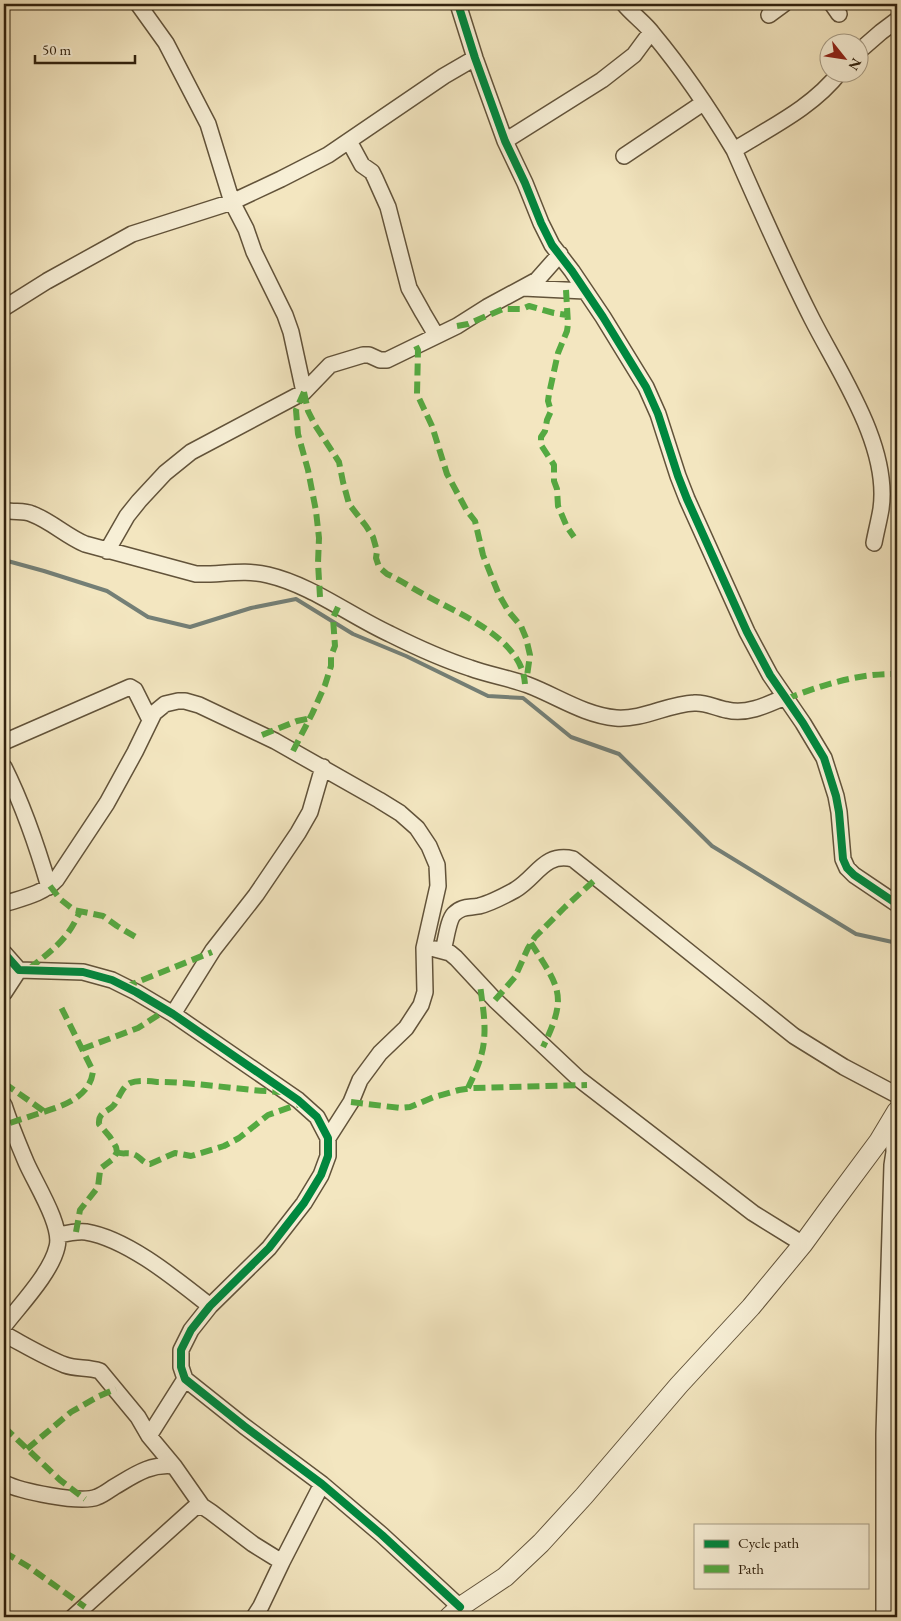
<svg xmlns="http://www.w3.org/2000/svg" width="901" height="1621" viewBox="0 0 901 1621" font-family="'EB Garamond',serif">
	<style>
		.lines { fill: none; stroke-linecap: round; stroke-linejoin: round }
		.stream { stroke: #747f76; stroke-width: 4 }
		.minor-casing { stroke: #62533a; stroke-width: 18 }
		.tertiary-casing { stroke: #62533a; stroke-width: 21 }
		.minor { stroke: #f7efd6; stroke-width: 15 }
		.tertiary { stroke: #f7efd6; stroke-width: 19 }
		.quiet { stroke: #54aa41; stroke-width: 6; stroke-dasharray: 12 6; stroke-linecap: butt }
		.cycleway-casing { stroke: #f7efd6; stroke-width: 11 }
		.cycleway { stroke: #00873e; stroke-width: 8 }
	</style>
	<rect width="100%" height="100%" fill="#f3e6c0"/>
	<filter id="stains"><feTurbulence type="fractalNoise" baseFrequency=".004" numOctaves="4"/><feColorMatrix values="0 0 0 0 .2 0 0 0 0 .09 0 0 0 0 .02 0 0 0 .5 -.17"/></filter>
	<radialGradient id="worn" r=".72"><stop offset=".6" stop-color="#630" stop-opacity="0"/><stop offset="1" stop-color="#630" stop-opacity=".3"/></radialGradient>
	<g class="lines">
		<!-- stream -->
		<path class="stream" d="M4,560L44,571L107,591L148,617L190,627L251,608L296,599L353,634L406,656L488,696L523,698L571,737L619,754L712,846L856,934L897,943"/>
		<!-- minor casing -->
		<g class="minor-casing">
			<path id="minor" d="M138,4L166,43L208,124L232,202L246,229L254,252L285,315L291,332L304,392
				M458,4L475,58L505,141L525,183L541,223L552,245L572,271L603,317L646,387L658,414L678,476L687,499L747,632L770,675L803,723L824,758L836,796L839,812L843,859L847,868L854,875L897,904
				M624,4C633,15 645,23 653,34C683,70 710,110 734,150C759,207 784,264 812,319C840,374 890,446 881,509C879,521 876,532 874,543
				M832,4L839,14
				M769,15L784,4
				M858,52L881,32L897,20
				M349,141L362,165L372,172L375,178L388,207L409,288L423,313L436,335
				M505,141L602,80L634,55L651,32
				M734,150C771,127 813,107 840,72
				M624,156L703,103
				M523,288L585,291
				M4,308L47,281L132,234L232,202L281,179L328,155L444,76L475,58
				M4,510C13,513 23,510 32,514C51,521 66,536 85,544L196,574C220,575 244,569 268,575C311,585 349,615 390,634C416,647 442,659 470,668C489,675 509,678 528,685C557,696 584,715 616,718C643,720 668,704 694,703C706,702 715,708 727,710C746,715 767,705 785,697
				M107,551L127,516L139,501L165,473L191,452L304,392L330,365L363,355H369L380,360H387L457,326L487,307L537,280L560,254
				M4,742L130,687L135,690L150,720
				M4,767C23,805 37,846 49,887
				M4,904C22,898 43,894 56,880L107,803L135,752L154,713L165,704L178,701H185L199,705L275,741L379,800L400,813L417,828L429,846L437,865L438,886L424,948L425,992L421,1005L406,1028L380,1053L360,1080L351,1102L328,1138
				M435,949L450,953L456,958L495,1000L579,1079L753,1213L803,1244
				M443,950C446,941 448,920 454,914C462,906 469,908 479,906C491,903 504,896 515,890C537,877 544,852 573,859L794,1036L844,1067L897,1095
				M4,953L19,970L83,972L112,980L136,992L173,1014L298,1100L317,1117L328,1138V1156L321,1175L304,1203L269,1248L210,1306L191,1330L181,1350V1367L185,1379L244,1426L322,1484L382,1535L460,1607
				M4,993L19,970
				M173,1014L213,950L256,895L298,833L310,812L323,767
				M4,1105C10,1124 18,1143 26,1162C35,1183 63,1226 57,1247C51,1273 20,1305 4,1326
				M57,1232L59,1235C68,1233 77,1231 86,1232C128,1239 177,1280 210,1306
				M4,1334C23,1344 44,1357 65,1365C76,1369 88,1367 100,1371L138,1417L149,1436L174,1466L202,1506
				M149,1436L185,1379
				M4,1483C20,1491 80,1504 97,1497C103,1495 108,1491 114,1487C133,1476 150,1463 174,1466
				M73,1617L194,1508L202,1506L211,1512L253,1544L282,1562
				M254,1617L261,1606L282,1562L322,1484
				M884,1617V1434L892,1165L894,1152L893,1118"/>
		</g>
		<!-- tertiary casing -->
		<g class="tertiary-casing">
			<path id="tertiary" d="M449,1617L460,1607L505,1577L541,1543L584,1496L679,1385L751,1307L803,1244L827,1211L879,1141L897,1111"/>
		</g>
		<!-- minor -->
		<use href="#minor" class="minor"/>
		<!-- tertiary -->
		<use href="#tertiary" class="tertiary"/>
		<!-- quiet -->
		<path class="quiet" d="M566,290L568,324L567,331L558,353L549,394L548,401L551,411L547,420L545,431L541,437V445L554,465V481L557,489L558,506L567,527L574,537
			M457,326L468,324L503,309H522L529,306L554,313L567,315
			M416,346L418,350L417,394L432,426L447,474L467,511L475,521L483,555L499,595L509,612L521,626L526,638L530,655L527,676
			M304,392L308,411L315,425L339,462L343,482L349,504L366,526L373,537L377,551L376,558L379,567L387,574C400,580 412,588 425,595C459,614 522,638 525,684
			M304,392L296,410L298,434L308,470L316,511L319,538L318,563L320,597
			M786,699C821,685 860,673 897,674
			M262,735L297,721L311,718
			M293,751L312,714L325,685L331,666V656L335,646L333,618L338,607
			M50,886L60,899L74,910L103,916L117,926L139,939
			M531,943C560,989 568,995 543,1047
			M29,969C52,950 68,940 80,911
			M125,987L212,952
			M495,1000L515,977L528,948L535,937L565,907L597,878
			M82,1049L138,1028L166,1010
			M4,1083L45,1112
			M468,1088C475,1073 483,1056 484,1040C486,1021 482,1003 480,984
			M351,1102L400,1108L410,1107L434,1097L459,1090L472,1088L587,1085
			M10,1123C19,1120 28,1117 37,1114C59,1107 90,1099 93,1071L61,1007
			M117,1152C122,1155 127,1152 133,1154C140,1156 142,1163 150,1164L175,1153L191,1156L224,1146L239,1138L268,1115L302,1103
			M76,1232L80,1210L98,1187L100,1171L101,1168L113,1159L117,1152L116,1147L110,1137L99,1124C98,1111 109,1112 114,1105C119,1098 122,1087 130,1083C138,1080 149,1081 157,1082C200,1082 242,1091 285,1092
			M4,1427L60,1480L85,1499
			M27,1449L71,1412L99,1396L116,1389
			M4,1552L29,1567L85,1607"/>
		<!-- cycleway casing -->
		<g class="cycleway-casing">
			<path id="cycleway" d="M458,4L475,58L505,141L525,183L541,223L552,245L572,271L603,317L646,387L658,414L678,476L687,499L747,632L770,675L803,723L824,758L836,796L839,812L843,859L847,868L854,875L897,904
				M4,953L19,970L83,972L112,980L136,992L173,1014L298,1100L317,1117L328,1138V1156L321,1175L304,1203L269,1248L210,1306L191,1330L181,1350V1367L185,1379L244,1426L322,1484L382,1535L460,1607"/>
		</g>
		<!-- cycleway -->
		<use href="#cycleway" class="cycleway"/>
	</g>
	<!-- margin -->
	<rect width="901" height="1621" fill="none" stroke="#f3e6c0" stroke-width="20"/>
	<rect x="5" y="5" width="891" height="1611" fill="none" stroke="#31220e" stroke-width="2.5"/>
	<rect x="10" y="10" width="881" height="1601" fill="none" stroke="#31220e"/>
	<!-- legend -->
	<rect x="694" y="1524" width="175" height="65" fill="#f7efd6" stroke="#a89d86"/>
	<rect x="704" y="1540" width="25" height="8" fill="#00873e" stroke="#a89d86"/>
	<text x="738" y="1548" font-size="15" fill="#31220e">Cycle path</text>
	<rect x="704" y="1565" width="25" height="8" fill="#54aa41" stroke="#a89d86"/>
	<text x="738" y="1574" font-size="15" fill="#31220e">Path</text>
	<!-- north arrow -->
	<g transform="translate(844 58) rotate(120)"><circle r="24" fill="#f7efd6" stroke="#a89d86"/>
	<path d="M0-4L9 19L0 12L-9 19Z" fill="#8f2418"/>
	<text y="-8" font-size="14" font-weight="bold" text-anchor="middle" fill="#31220e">N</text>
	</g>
	<!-- scale -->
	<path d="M35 55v8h100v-8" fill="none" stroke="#31220e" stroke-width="2.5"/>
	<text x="42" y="55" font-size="15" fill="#31220e" stroke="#f7efd6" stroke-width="4" paint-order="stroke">50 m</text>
	<rect width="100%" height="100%" filter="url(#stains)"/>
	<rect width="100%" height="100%" fill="url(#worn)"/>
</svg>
